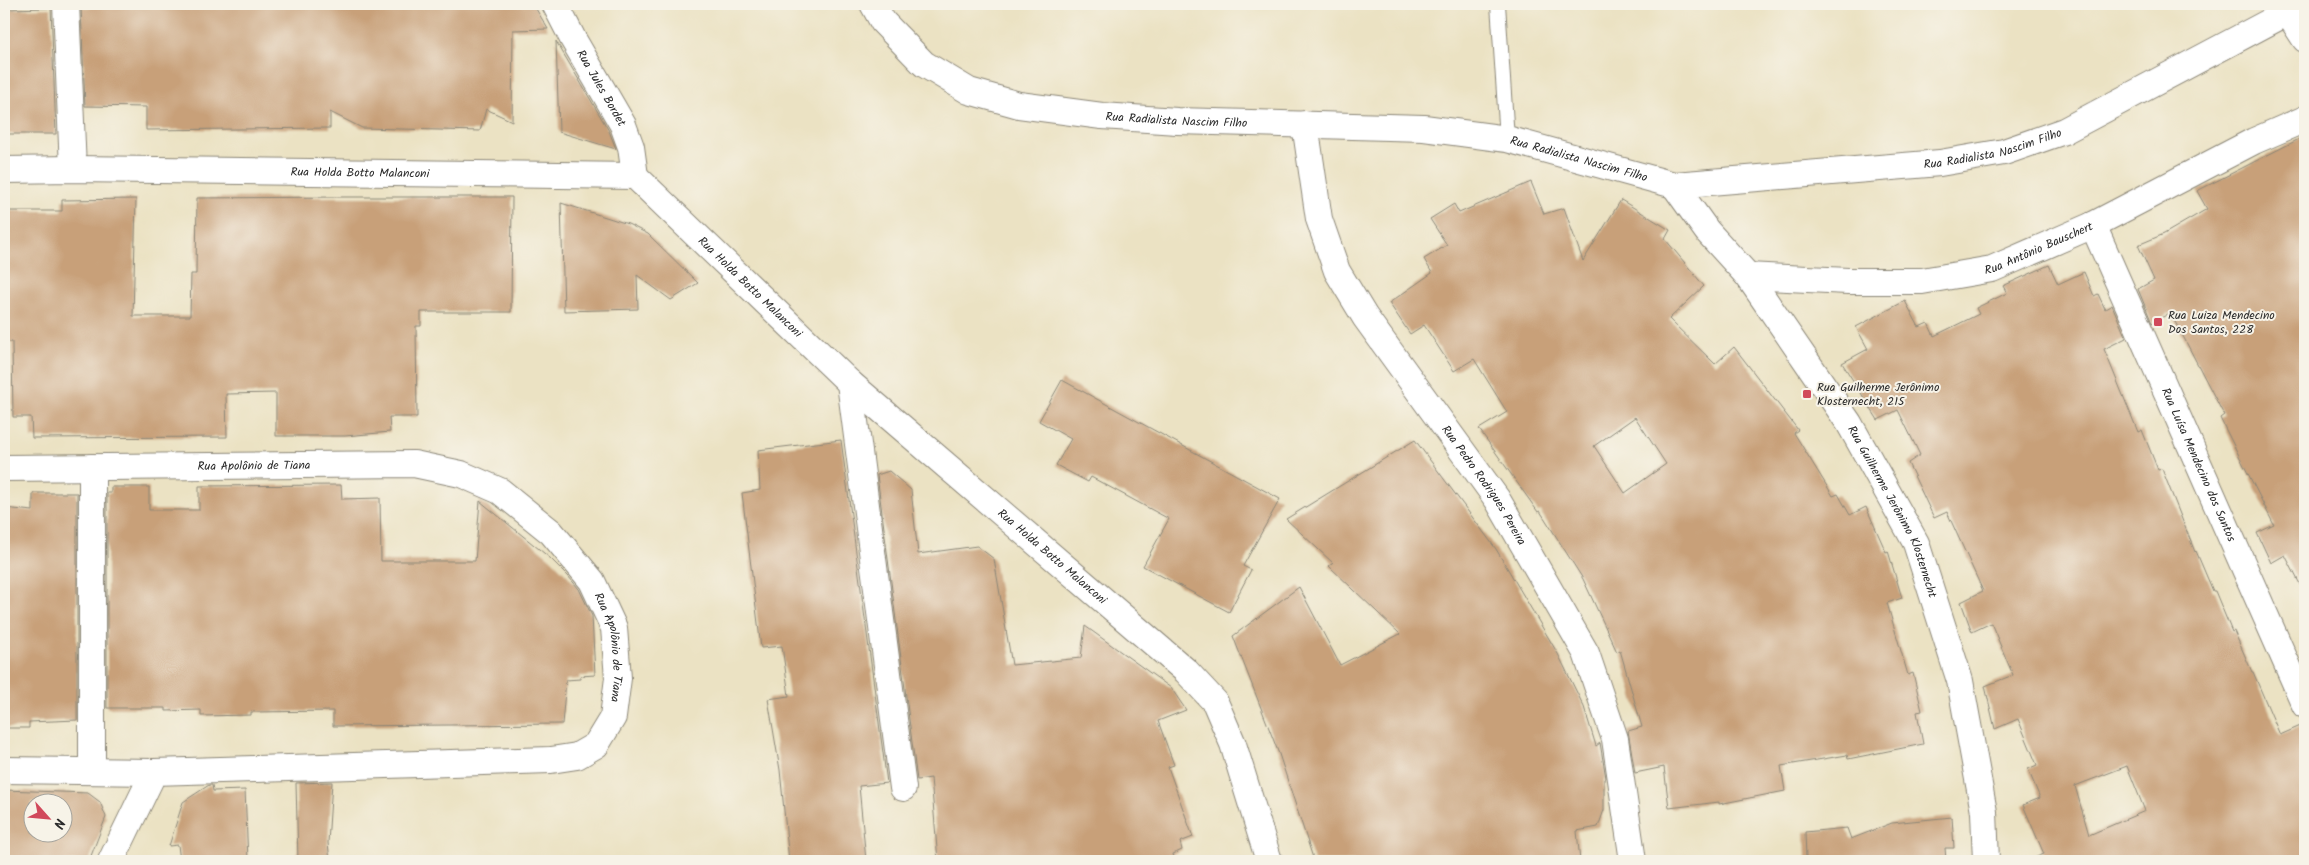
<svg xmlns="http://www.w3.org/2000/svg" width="2309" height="865" viewBox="0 0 2309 865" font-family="Kalam,sans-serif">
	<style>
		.building { fill: #c8a079; fill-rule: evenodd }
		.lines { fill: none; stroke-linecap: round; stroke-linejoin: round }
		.lane-casing { stroke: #8b8677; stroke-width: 16 }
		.street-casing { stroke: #8b8677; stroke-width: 28 }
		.lane { stroke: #fff; stroke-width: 14 }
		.street { stroke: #fff; stroke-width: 26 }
		.poi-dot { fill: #d1495b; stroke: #f7f3e8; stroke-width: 2 }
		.labels { text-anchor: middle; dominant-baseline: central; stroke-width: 4; stroke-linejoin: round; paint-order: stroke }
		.street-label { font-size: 12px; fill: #2b2b2b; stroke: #f7f3e8 }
		.poi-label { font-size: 12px; fill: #2b2b2b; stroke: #f7f3e8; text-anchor: start }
	</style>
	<rect width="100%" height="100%" fill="#f7f3e8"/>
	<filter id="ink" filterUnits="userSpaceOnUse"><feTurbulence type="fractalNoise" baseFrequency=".02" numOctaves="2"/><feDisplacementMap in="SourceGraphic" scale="10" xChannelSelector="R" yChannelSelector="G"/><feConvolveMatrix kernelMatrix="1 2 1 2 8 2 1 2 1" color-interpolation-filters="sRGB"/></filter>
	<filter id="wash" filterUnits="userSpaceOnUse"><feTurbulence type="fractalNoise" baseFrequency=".0096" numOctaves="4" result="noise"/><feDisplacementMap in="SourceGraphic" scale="20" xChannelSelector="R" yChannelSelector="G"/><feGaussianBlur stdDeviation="1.12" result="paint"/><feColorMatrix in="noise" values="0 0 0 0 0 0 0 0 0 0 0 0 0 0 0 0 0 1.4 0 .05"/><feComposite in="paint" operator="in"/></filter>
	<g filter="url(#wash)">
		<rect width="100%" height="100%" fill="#ebe2c3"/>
		<g id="blocks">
			<!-- building -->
			<path class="building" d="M91,4H533L548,29L513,30L512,121L486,109L480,131L362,128L330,112V128L146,130V107L85,106L81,7H91Z
				M51,8L56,134H4V9Z
				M556,41L609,131L616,149L559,132Z
				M2305,136V594L2285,555L2271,563L2257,533L2274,525L2220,418L2224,415L2184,338L2170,313L2152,323L2138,289L2154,280L2138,245L2164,234L2207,209L2197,191Z
				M1531,182L1544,214L1564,208L1583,261L1621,200L1670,230L1665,239L1704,286L1669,319L1715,364L1734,347L1798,430L1794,433L1833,496L1838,494L1850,515L1866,507L1886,552L1888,551L1902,598L1887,603L1908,675L1913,673L1922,711L1917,712L1923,744L1848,759L1847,755L1781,766L1785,791L1719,804V802L1669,808L1664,767L1635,773L1628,731L1642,727L1620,650L1617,652L1583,579L1540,511L1538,512L1479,429L1507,412L1474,359L1454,371L1424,325L1410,334L1389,303L1432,273L1424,259L1447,245L1430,219L1454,204L1459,213ZM1635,417L1666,464L1625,493L1594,446Z
				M344,197H512L511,312H421V326H416L417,417H389L390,432L345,436H276V393L226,394L227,437L32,438L31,417H13L12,342H6V319H4V211H62V200L136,199L133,316H190L191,274H196L197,198Z
				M561,203L628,224L648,234L698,283L671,300L637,275L638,309L564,311Z
				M2049,265L2058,284L2084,272L2094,296L2098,294L2105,309L2112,305L2126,338L2104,349L2138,432L2142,430L2158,470L2162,469L2195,552L2196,551L2213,591H2215L2232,632L2234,631L2252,672H2253L2280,735L2305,724V861H2027L2044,854L2023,805L2040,798L2028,769L2037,765L2018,719L1995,729L1985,686L2013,675L1991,623L1972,632L1961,602L1983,591L1947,512L1934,518L1908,463L1920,455L1898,410L1878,420L1842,363L1868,349L1856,327L1905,301L1919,327L1928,323L1934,336L1979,314L1976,308L2007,293L2003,286ZM2127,766L2145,811L2089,835L2075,786Z
				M1062,380L1280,499L1243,566L1251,570L1229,612L1143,566L1169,519L1091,477L1088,482L1056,465L1071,439L1039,421Z
				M841,440L887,783L859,786L866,861H789L780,770L768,699L789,696L782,646L761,648L742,493L760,490L758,450Z
				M1415,440L1496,549L1558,654L1584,707L1596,746L1600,743L1606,778L1604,779V810L1598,827L1577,831L1580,861H1314L1279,754L1233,636L1299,587L1340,665L1400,634L1329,566L1333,563L1286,519Z
				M889,471L911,490L918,554L977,546L994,559L1012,665L1081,658L1085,626L1171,688L1186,710L1158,721L1174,765L1168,767L1193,837L1180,842L1182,850L1173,854L1175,861H938L931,778L917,780L877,475Z
				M341,485L342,499L380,498L381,561H475L480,501L550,558L568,576L579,589L592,616L595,675L580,676V679L566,680L562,724L333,726V711L251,712V715L201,716V710L166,711V708H107V493H111V487H149V510H199V486Z
				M33,493H77V720L29,722V728H4V508L33,511Z
				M332,782L328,843L330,861H298L296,783Z
				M209,785H212L213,791L245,790L248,861H180L178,845L169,846L183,802Z
				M4,790L88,793L100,802L106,817L89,861H4ZM32,802H62V832H32Z
				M1952,817L1954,848H1945L1946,861H1800L1806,858L1805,832L1847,828L1851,839L1892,823Z"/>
		</g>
	</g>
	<g filter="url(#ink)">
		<use href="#blocks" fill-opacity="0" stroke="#8b8677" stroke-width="1"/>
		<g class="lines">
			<!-- lane casing -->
			<g class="lane-casing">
				<path id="lane" d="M1498,4L1507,139"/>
			</g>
			<!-- street casing -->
			<g class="street-casing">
				<g id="street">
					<path d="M66,4L73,169"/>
					<path id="s1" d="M555,4L573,39L623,125L631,147L635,176"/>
					<path id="s2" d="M873,4L883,22L924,64L969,91L1019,105L1102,116L1177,121L1424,128L1507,139L1674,185L1940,163L2004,152L2064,131L2288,12"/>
					<path d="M2282,4L2305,39"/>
					<path id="s3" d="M1305,124L1319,219L1337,271L1365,317L1497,499L1586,653L1615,739L1633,861"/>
					<path id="s4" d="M4,170L73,169L635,176L850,383L1186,671L1215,702L1233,744L1269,861"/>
					<path id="s5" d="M1674,185L1707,231L1748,276L1849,423L1916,543L1960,681L1984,812L1986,861"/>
					<path id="s6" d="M2093,225L2305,705"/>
					<path id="s7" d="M1748,276L1848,281H1922L1992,269L2093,225L2254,141L2305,119"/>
					<path d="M850,383L903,788"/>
					<path id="s8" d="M4,468L414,464L461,474L500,491L551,532L592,581L614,628L618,678L613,717L596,745L577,756L551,760L154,772L4,770"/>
					<path d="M92,771V467"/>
					<path d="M111,861L154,772"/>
				</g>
			</g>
			<!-- lane -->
			<use href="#lane" class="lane"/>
			<!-- street -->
			<use href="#street" class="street"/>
		</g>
	</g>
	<!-- markers -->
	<g class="poi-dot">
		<rect x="2153" y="317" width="10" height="10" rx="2.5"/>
		<rect x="1802" y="389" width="10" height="10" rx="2.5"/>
	</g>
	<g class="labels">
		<!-- street labels -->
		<g class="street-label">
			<text stroke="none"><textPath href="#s1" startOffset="96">Rua Jules Bordet</textPath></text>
			<text stroke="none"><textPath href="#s2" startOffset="342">Rua Radialista Nascim Filho</textPath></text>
			<text stroke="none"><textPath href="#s2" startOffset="1168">Rua Radialista Nascim Filho</textPath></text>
			<text stroke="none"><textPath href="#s2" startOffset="748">Rua Radialista Nascim Filho</textPath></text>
			<text stroke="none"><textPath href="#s4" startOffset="356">Rua Holda Botto Malanconi</textPath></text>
			<text stroke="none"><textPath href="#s7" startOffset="296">Rua Antônio Bauschert</textPath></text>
			<text stroke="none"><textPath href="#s4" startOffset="791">Rua Holda Botto Malanconi</textPath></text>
			<text stroke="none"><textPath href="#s6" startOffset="262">Rua Luísa Mendecino dos Santos</textPath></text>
			<text stroke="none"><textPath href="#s8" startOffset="250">Rua Apolônio de Tiana</textPath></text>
			<text stroke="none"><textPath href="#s3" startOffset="411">Rua Pedro Rodrigues Pereira</textPath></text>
			<text stroke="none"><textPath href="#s5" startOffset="395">Rua Guilherme Jerônimo Klosternecht</textPath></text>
			<text stroke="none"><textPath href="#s4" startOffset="1196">Rua Holda Botto Malanconi</textPath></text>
			<text stroke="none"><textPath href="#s8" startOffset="700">Rua Apolônio de Tiana</textPath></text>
		</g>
		<!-- poi labels -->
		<g class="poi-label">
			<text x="2168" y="315">Rua Luiza Mendecino<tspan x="2168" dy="14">Dos Santos, 228</tspan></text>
			<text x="1817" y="387">Rua Guilherme Jerônimo<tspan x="1817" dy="14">Klosternecht, 215</tspan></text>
		</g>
	</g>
	<!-- margin -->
	<rect width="2309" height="865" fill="none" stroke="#f7f3e8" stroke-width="20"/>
	<!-- north arrow -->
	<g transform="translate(48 818) rotate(117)"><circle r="24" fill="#f7f3e8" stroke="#a5a39c"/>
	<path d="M0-4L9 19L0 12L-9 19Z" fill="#d1495b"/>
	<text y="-8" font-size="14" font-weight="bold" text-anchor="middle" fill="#2b2b2b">N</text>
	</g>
</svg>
